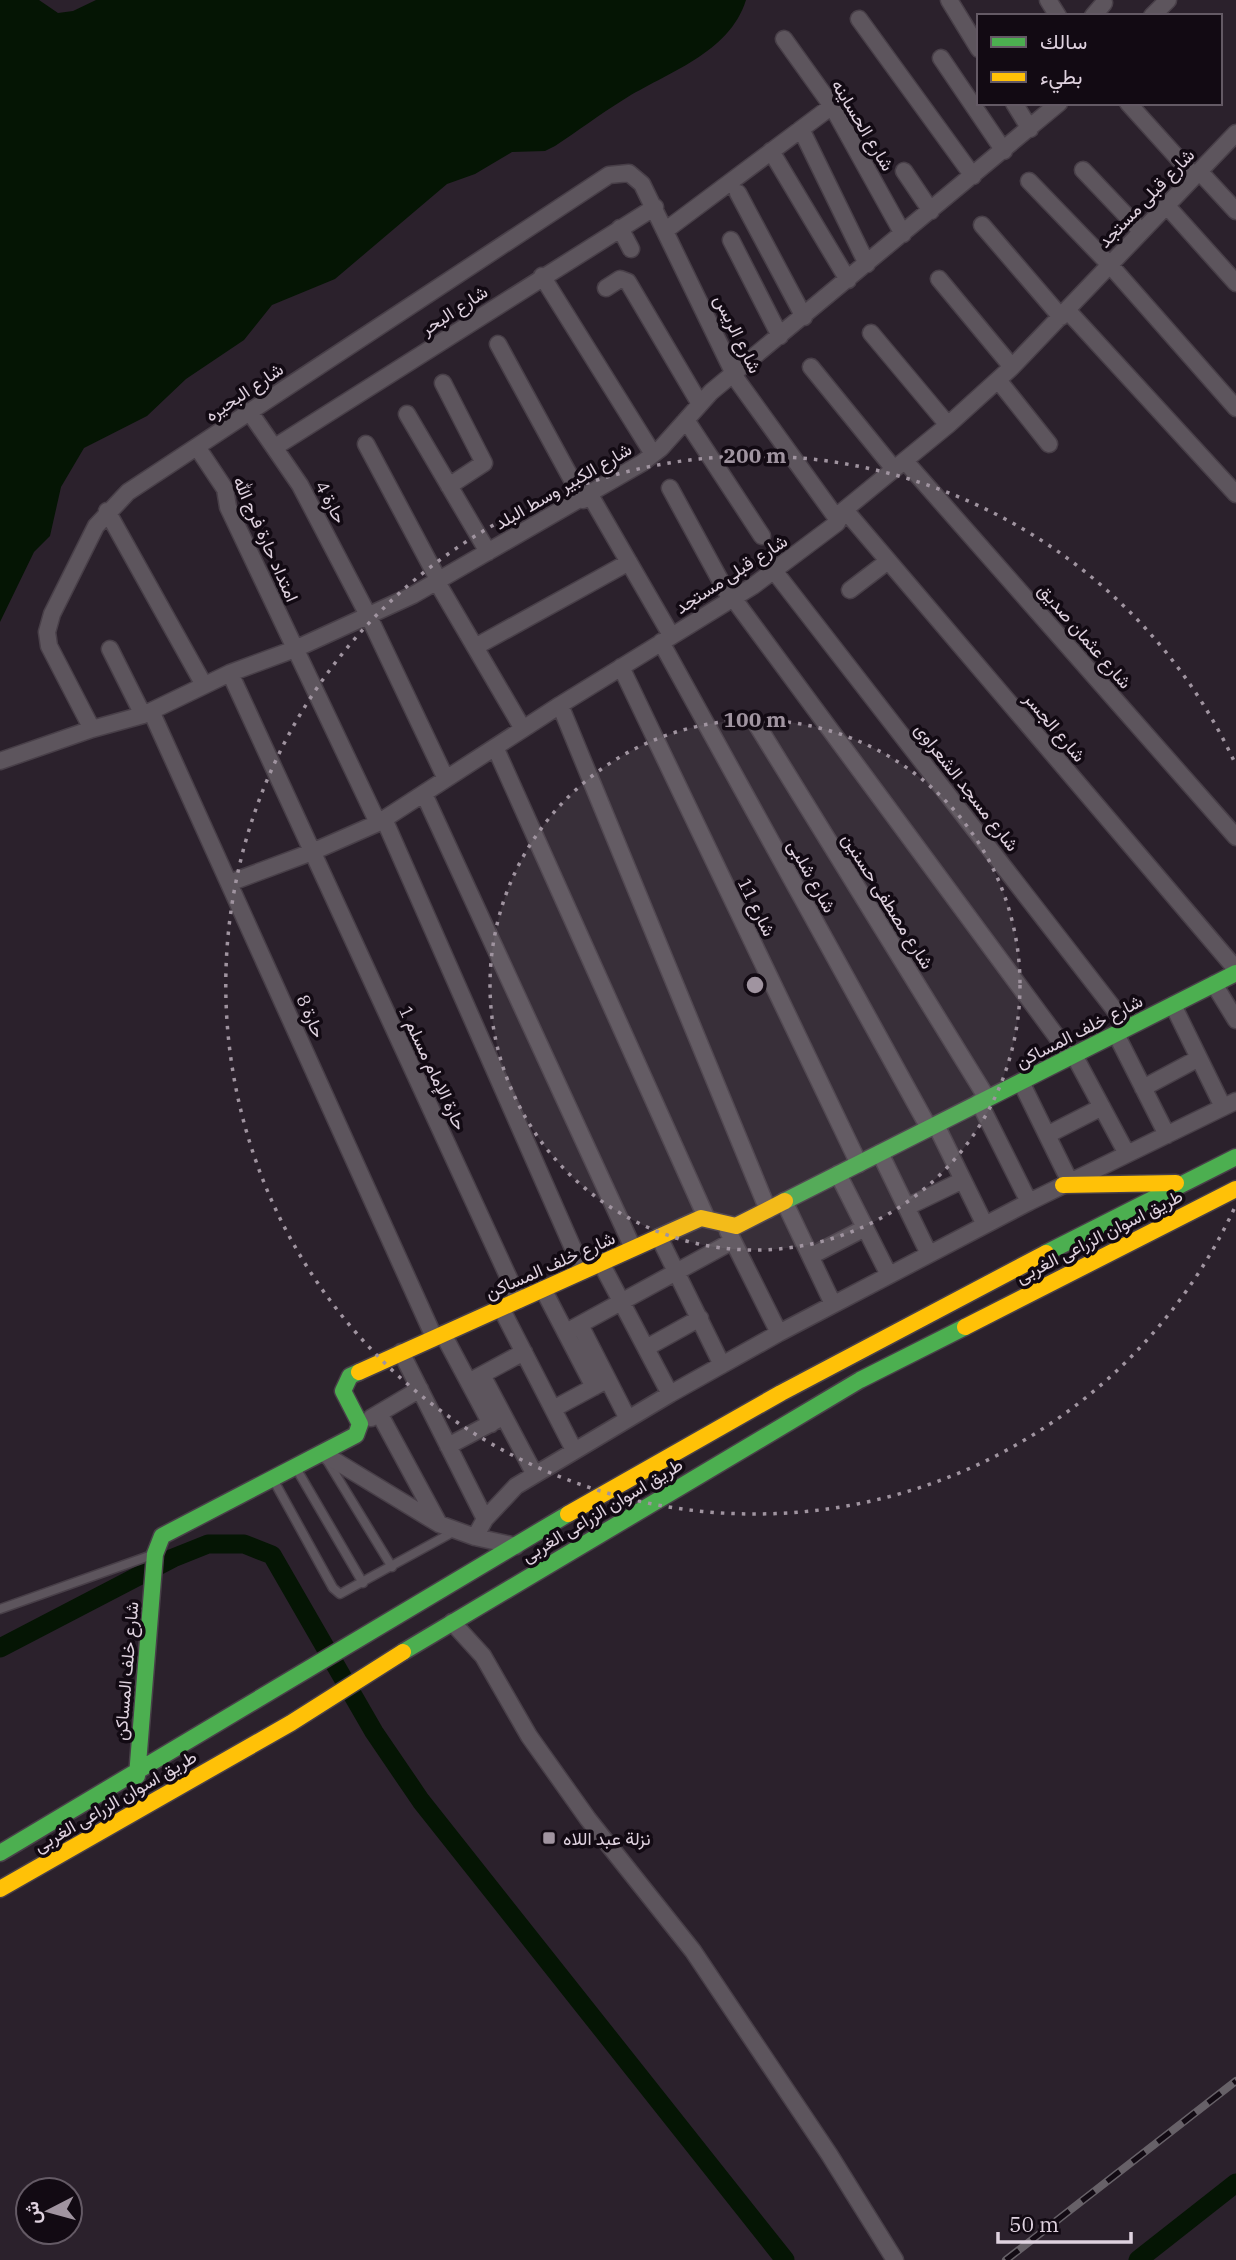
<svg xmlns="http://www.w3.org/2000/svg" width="1236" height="2260" viewBox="0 0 1236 2260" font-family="'IBM Plex Serif',Vazirmatn,serif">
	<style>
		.water { fill: #051504 }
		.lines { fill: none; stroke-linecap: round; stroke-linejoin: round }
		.canal { stroke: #051504; stroke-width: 19 }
		.lane-casing { stroke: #483f48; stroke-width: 11 }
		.street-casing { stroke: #483f48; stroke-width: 19 }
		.fast-casing { stroke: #483f48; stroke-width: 19 }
		.slow-casing { stroke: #483f48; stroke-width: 19 }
		.lane { stroke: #5d555d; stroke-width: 8 }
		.street { stroke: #5d555d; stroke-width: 16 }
		.fast { stroke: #4caf50; stroke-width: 16 }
		.slow { stroke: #ffc107; stroke-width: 16 }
		.rail-casing { stroke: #676168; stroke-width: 8 }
		.rail { stroke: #120a13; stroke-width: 5; stroke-dasharray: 16; stroke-linecap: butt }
		.ring { fill: none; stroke: #a094a0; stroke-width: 3.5; stroke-dasharray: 3.5 7 }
		.poi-dot { fill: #a094a0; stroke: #120a13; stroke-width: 2.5 }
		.labels { text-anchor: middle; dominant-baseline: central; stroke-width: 7; stroke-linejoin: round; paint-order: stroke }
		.street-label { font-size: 18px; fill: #dfd2df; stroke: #120a13 }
		.poi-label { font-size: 18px; fill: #dfd2df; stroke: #120a13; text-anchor: start }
		.centre { fill: #a094a0; stroke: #120a13; stroke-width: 3.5 }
		.ring-label { font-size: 21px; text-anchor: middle; font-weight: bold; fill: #a094a0; stroke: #120a13; stroke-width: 7; stroke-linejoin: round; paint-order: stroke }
	</style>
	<rect width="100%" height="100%" fill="#2b212c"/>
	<!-- water -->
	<path class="water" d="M0,0H39L58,13L73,11L96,0H746C729,54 667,72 623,100C600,114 578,131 555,146L545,151L512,152L475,174L447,184L335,279L272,305L244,340L186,379L147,416L84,448L61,487L50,536L34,552L0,622Z"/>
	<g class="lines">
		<!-- canal -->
		<path class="canal" d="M0,1648L173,1558L208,1544H244L272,1555L374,1732L421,1801L785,2260
			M1138,2260L1236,2183"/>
		<!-- lane casing -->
		<g class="lane-casing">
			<path id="lane" d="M328,1462L392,1567
				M296,1468L363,1583
				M274,1481L333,1588L340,1594L455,1531
				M0,1609L152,1555"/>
		</g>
		<!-- street casing -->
		<g class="street-casing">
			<path id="street" d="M949,0L979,49
				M1048,0L1058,16
				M1093,16L1104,3
				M1152,16L1168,0
				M859,19L973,176
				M784,39L832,106L903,234
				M941,58L1004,151
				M1014,103L1030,129
				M1128,103L1194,176
				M801,129L867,264
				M771,151L848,280
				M1083,170L1141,231
				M904,171L931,211
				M1199,171L1236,211
				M1029,181L1110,265L1236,408
				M738,193L804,317
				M1166,205L1236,283
				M982,225L1061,317
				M620,228L631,249
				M666,230L832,106
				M731,240L780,336
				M542,276L653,454
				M939,279L1012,367
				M606,288L620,279L628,282L700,404
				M1067,310L1236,494
				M871,333L948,425
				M498,344L583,500
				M811,367L894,469
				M998,380L1049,444
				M443,383L484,463L449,486
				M249,411L300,485L369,617L446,779
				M407,414L488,552
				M686,420L762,536
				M366,444L439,581
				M197,447L225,489L228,507L378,823
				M275,447L655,207
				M905,461L1236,837
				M670,488L731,600
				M590,495L671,635
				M845,510L1236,969
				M107,511L204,685
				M775,572L1128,1027
				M437,582L523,729
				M850,590L888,561
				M733,598L1071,1056
				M661,642L929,1128
				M475,647L629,562
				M110,649L143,715
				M621,667L859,1164
				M230,673L519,1300
				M560,705L768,1210
				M151,711L434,1337
				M757,725L987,1098
				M92,729L49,646L47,632L52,614L96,526L128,492L609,175L629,173L642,184L737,380L838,520
				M495,747L706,1217
				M0,761L92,729L143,715L230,673L295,649L413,595L642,463L661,448L711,392L1059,103
				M424,794L633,1248
				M384,819L583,1271
				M229,883L312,852L378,823L560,705L753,586L837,523L843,511L948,425L1012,367L1236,133
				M1214,984L1236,1020
				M1173,1005L1223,1107
				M1116,1034L1167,1135
				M1074,1055L1127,1154
				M1021,1082L1070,1182
				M1143,1088L1199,1058
				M979,1102L1029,1202
				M936,1125L985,1225
				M1047,1135L1102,1107
				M880,1153L929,1254
				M838,1174L889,1275
				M784,1201L833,1304
				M907,1207L963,1180
				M728,1231L779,1333
				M659,1237L722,1365
				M811,1256L865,1228
				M601,1263L670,1394
				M543,1289L594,1387
				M501,1308L574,1450
				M580,1325L628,1419
				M566,1332L733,1241
				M443,1334L491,1424
				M646,1348L700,1318
				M401,1352L485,1519
				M482,1375L534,1473
				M474,1379L524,1352
				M553,1409L603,1382
				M379,1413L438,1522
				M371,1418L420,1389
				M448,1446L499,1419
				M324,1454L439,1524L475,1537L516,1546
				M475,1537L485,1519L516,1486L670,1394L779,1333L1029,1202L1236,1101
				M452,1622L483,1656L529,1736L588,1819L693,1951L829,2154L895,2260"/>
		</g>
		<!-- fast casing -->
		<g class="fast-casing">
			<path id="fast" d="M785,1201L1236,973
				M1046,1253L1236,1157
				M403,1652L860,1380L965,1327
				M137,1776L155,1554L162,1536L356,1435L360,1424L343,1391L350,1376L359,1372
				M0,1853L568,1514"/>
		</g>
		<!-- slow casing -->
		<g class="slow-casing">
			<path id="slow" d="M1063,1185L1176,1183
				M965,1327L1236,1189
				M359,1372L701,1218L736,1226L785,1201
				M568,1514L781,1393L1046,1253
				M0,1889L291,1723L403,1652"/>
		</g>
		<!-- lane -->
		<use href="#lane" class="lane"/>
		<!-- street -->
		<use href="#street" class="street"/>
		<!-- fast -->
		<use href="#fast" class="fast"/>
		<!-- slow -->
		<use href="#slow" class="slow"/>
		<!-- rail casing -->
		<g class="rail-casing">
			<path id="rail" d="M1006,2260L1236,2081"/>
		</g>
		<!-- rail -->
		<use href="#rail" class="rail"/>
	</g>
	<!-- distance rings -->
	<circle cx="755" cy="985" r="265" fill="#a094a0" fill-opacity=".12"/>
	<g class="ring">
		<circle cx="755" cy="985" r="265"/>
		<path d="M1234 1209A529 529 0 1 1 1234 761"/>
	</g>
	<!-- markers -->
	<rect class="poi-dot" x="542" y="1831" width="14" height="14" rx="3.5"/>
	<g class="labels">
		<!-- street labels -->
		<g class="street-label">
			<text transform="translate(863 125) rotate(59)">شارع الحساينه</text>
			<text transform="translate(1146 198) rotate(-46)">شارع قبلى مستجد</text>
			<text transform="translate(454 310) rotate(-33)">شارع البحر</text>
			<text transform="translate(738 334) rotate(64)">شارع الريس</text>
			<text transform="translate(244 392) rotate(-34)">شارع البحيره</text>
			<text transform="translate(563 486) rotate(-30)">شارع الكبير وسط البلد</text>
			<text transform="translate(331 502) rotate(62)">حارة 4</text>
			<text transform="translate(266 539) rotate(66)">امتداد حارة فرج الله</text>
			<text transform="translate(731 574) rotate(-33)">شارع قبلى مستجد</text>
			<text transform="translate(1085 636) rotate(49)">شارع عثمان صديق</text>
			<text transform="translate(1055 727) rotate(50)">شارع الجسر</text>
			<text transform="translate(967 787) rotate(52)">شارع مسجد الشعراوى</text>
			<text transform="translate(812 876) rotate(61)">شارع شلبى</text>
			<text transform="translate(888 901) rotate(58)">شارع مصطفى حسنين</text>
			<text transform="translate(757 907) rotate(64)">شارع 11</text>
			<text transform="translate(311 1016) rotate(66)">حارة 8</text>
			<text transform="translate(1079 1031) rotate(-27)">شارع خلف المساكن</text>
			<text transform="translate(433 1068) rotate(65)">حارة الإمام مسلم 1</text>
			<text transform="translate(1099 1236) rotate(-27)">طريق اسوان الزراعى الغربى</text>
			<text transform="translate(550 1265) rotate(-24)">شارع خلف المساكن</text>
			<text transform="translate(602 1510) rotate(-31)">طريق اسوان الزراعى الغربى</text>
			<text transform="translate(126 1671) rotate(-85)">شارع خلف المساكن</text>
			<text transform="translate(115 1801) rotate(-30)">طريق اسوان الزراعى الغربى</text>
		</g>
		<!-- poi labels -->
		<g class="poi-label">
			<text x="563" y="1838">نزلة عبد اللاه</text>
		</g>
	</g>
	<circle cx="755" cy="985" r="10" class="centre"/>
	<g class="ring-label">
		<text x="755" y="463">200 m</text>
		<text x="755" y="727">100 m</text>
	</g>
	<!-- legend -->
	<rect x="977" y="14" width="245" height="91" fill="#120a13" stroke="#645a65" stroke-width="2"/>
	<rect x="991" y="37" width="35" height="10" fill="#4caf50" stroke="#645a65" stroke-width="2"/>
	<text x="1040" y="49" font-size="21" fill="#dfd2df">سالك</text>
	<rect x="991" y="72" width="35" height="10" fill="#ffc107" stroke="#645a65" stroke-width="2"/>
	<text x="1040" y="84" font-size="21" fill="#dfd2df">بطيء</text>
	<!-- north arrow -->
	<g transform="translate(49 2211) rotate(264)"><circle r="33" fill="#120a13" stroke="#645a65" stroke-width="2"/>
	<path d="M0-5L12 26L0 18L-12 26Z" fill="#a094a0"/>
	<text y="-10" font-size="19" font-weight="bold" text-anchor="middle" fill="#dfd2df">ش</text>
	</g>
	<!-- scale -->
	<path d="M998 2232v10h133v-10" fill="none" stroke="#dfd2df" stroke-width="3.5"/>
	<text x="1009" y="2232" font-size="21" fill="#dfd2df" stroke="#120a13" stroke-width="5" paint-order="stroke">50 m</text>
</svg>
